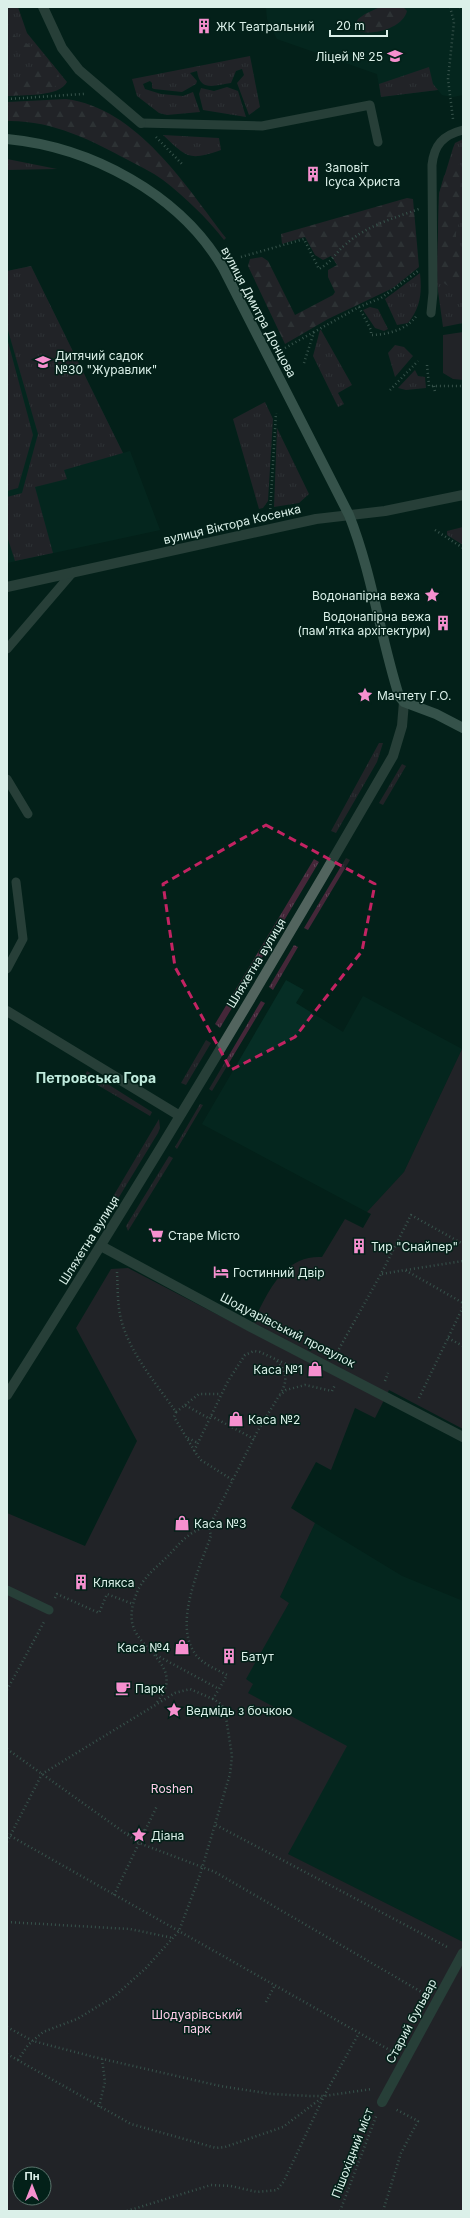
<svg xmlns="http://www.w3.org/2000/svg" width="470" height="2218" viewBox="0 0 470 2218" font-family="Inter,sans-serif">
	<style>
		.built { fill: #062e25 }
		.grass { fill: url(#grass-tufts) }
		.forest { fill: url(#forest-firs) }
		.park { fill: #452739; fill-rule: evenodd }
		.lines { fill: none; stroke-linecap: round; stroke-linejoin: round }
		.path { stroke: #758e87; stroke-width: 2.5; stroke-dasharray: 1 3; stroke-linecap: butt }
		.lane { stroke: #52645e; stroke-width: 9 }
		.street { stroke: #52645e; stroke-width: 10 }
		.secondary { stroke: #718f85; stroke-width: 10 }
		.marked { fill: none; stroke: #c32362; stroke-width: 3; stroke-dasharray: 8 5; stroke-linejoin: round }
		.labels { text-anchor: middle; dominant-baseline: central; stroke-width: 3; stroke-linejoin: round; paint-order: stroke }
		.poi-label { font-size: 12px; fill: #dbf0e9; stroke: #032119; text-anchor: start }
		.street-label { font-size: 12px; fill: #dbf0e9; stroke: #032119 }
		.park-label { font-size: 12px; fill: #fecce8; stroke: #032119 }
		.quarter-label { font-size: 14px; font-weight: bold; fill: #c0ebdd; stroke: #032119 }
	</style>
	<defs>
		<pattern id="grass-tufts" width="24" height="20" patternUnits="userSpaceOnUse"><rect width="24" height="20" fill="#452739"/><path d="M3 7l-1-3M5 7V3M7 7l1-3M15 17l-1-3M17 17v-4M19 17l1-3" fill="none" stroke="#5f4756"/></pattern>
		<pattern id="forest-firs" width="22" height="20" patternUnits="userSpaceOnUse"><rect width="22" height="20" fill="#452739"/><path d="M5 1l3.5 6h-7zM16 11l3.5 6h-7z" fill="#5f4756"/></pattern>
	</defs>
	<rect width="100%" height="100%" fill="#032119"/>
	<!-- built -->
	<path class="built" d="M266,7H463V95L453,97L442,95L438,90L381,97L377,74L277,39L267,19Z
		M31,266L123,453L130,451L160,530L7,563V271Z
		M286,980L304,990L296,1003L343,1032L363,996L462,1049L404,1172L367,1212L202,1124Z
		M315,1523L402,1576L463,1601V1942L288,1854L305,1822L293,1718L248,1693L245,1679L289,1603L280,1597Z"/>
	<!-- grass -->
	<path class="grass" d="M7,7H18L27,33L67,82C60,97 22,95 7,96Z
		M250,56L260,107L249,115L237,83L244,75L242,69L236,71L231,83C218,84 200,94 197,71L190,73L197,81L196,84L182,92L154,89L152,88V83L150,81L143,84L145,89L161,94L183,96L193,92L200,112L167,115L159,113L137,96L132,79Z
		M429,67L433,84L438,90L381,97L379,84Z
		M227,87L238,91L246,117L203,110L199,94L201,88L214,91Z
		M163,135L219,138L221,150C189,161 187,158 163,135Z
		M463,139V323L443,327L437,284L439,194L453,148L455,143Z
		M7,159L57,169L7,170Z
		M31,266L123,453L64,470L67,479L35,487L53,553L15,561L7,536V497L22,493L38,434L7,327V271Z
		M420,273C422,292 421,307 408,323L397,325L385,299Z
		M370,307L378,309L388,329L384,331L375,328L363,310Z
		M320,330H321L352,385L338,393L344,404L338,407L313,356Z
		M7,338L33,435L18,488L7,491Z
		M395,345L404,347L413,356L395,377L388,353Z
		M415,370L418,376L425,377L426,388L406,390L398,388Z
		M265,402L273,419L268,501L263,508L259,509L233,419Z
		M277,428L309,494L299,503L274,507Z
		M463,527V545L447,535V531Z
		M379,743H383L377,762L336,833L331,831Z
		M402,764L406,766L383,805L379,803Z
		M346,858L350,860L308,930L304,928Z
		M314,859L319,862L220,1028L215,1024Z
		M294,945L298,947L273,990L269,987Z
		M261,1001L265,1003L212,1091L209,1089Z
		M206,1040L211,1043L186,1085L181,1083Z
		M87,1071L152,1112L150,1116L84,1077Z
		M200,1104L203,1105L177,1149L175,1147Z
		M159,1119L160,1128L158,1133L113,1207L108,1205Z
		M169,1156L173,1158L128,1231L126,1226Z"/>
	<!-- forest -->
	<path class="forest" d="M380,7H403L407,11C403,28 373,36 358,31L355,25L358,19L365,14Z
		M7,31L42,53L57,70L59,77L57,85L45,93L7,96V91C18,86 37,79 37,65L7,46Z
		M66,99C137,108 186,186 226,238L224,240C207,218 185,197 163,180C152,172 139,166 128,160C91,140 51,120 7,121V102Z
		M455,163L461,165L463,170L460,188L463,209L456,233V241L463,248V289C449,288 440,284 437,270L439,194L444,176Z
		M407,198L413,199L419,267L393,288L328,319L285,344L248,266L250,259L262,257L268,261L295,315L333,295L335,292L328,277V270L337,265L331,256L323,260L315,255L305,237L282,244L281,234Z"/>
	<!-- park -->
	<path class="park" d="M463,332V380L453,379L443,373V335Z
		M463,1047V1429L389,1390L375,1418L355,1408L331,1470L316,1462L291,1508L315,1523L280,1597L289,1603L246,1679L253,1684L248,1693L347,1746L288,1854L463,1942V2211H7V1513L85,1546L137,1441L76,1328L111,1269L128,1268L249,1331C265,1299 280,1255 322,1257L345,1219L363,1228L371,1214L367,1212L404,1172ZM20,2174H44V2198H20Z"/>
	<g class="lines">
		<!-- path -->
		<path class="path" d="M450,7L454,22L448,79L453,119
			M459,7H461
			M7,99L84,94
			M156,137L182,164
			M241,257L304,239L319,269C333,261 335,253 346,244C366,226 394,218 419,209
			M359,307L381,298L418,271
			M285,348L314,332
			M304,363L314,332L359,307L371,330V335C388,335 408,329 417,315
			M427,365L429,386H463
			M434,386L435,392
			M390,390L418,361
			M270,513L276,413
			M435,530L463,548
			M406,1270L463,1261
			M117,1272C118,1290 117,1309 123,1326C133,1357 158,1386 176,1412L185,1405L210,1419
			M382,1274L405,1270L463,1303
			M448,1338L463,1346
			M335,1356L381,1274L411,1215L463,1244
			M277,1361C287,1371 288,1382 280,1394
			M385,1381L388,1373
			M419,1398L463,1307
			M185,1405L199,1394H220
			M176,1412L174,1417L197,1455L201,1460L234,1481
			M211,1416L254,1439
			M188,1438L198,1443
			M194,1451L228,1381L245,1355L254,1351L260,1352L299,1370
			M55,1598L57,1594L99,1613L107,1594L133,1604
			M156,1655L219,1689L227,1675C216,1669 200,1663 194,1652C174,1622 200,1566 211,1536L209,1527L257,1432L279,1396L286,1390L305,1385L332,1391L335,1385
			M7,1690L44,1622
			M157,1702C186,1667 141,1652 133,1626C129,1614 134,1598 139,1588C146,1575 158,1566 168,1556C179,1544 192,1528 209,1527
			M7,1749L139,1843L215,1872L425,1994
			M216,1825L449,1948
			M7,1834L393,2052
			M128,1834L145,1830
			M7,1842L42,1774L175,1693L190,1689L213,1699
			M114,1895L157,1806
			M7,1922L130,1929L173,1938
			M266,2002L275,1985
			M7,2027L33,2041L94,2057L220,2086L272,2094L310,2096H324L372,2089
			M7,2054L131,2124L216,2148L225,2147L283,2127L323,2097
			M18,2060L28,2045L43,2032L77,2019L115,1996L146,1968L179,1931L200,1875L230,1774L232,1756L225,1711L221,1704L213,1699L219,1689
			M99,2107L105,2082L102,2059
			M127,2211L211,2185L231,2186L257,2192L277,2190L284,2181L324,2096L359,2033
			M340,2211L377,2114
			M383,2211L401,2153L418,2121L395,2109"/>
		<!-- lane -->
		<path class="lane" d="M141,123L262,126L370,105L378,142
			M431,313L433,293L432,165C434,145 443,135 463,130
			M7,649L73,572
			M7,779L28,814
			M7,969L23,939L16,882
			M7,1590L49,1610"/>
		<!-- street -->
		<path class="street" d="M43,7L62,48L79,70L141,123
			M7,587L316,519L385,511L463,495
			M7,1011L180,1116
			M101,1246L251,1327L463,1437
			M7,1395C140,1185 269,971 393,756L402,726L404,702
			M382,2102L463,1953"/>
		<!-- secondary -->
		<path class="secondary" d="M7,139C91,147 180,194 223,268L349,515C372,573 380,636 399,696L404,702L436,714L463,728"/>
	</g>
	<!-- marked area -->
	<path d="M0 0H470V2218H0ZM266,825L375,884L362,951L295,1037L231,1070L175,967L163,884Z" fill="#032119" fill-opacity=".55" fill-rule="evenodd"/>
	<path class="marked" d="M266,825L375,884L362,951L295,1037L231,1070L175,967L163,884Z"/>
	<!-- icons -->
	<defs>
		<g id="building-bare" transform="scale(1.2)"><path d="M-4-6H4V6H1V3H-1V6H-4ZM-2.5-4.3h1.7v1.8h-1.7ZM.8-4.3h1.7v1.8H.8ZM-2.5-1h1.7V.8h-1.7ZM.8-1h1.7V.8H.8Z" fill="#f690cf" stroke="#032119" stroke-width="2.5" paint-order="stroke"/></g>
		<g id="school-bare" transform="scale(1.2)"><path d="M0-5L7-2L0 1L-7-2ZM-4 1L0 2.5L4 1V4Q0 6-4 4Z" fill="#f690cf" stroke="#032119" stroke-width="2.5" paint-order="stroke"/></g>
		<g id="sight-bare" transform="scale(1.2)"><path d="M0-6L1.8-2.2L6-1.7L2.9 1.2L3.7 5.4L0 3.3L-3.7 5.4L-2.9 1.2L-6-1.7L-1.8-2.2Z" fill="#f690cf" stroke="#032119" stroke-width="2.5" paint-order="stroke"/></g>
		<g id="supermarket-bare" transform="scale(1.2)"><path d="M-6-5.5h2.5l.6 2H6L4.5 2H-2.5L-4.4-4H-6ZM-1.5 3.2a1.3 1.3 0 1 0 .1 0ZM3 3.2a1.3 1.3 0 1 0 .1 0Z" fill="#f690cf" stroke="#032119" stroke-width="2.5" paint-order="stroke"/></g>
		<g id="hotel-bare" transform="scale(1.2)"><path d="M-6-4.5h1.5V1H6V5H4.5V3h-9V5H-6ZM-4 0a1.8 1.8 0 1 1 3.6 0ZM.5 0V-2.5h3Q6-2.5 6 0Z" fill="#f690cf" stroke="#032119" stroke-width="2.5" paint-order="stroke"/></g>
		<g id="shop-bare" transform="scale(1.2)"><path d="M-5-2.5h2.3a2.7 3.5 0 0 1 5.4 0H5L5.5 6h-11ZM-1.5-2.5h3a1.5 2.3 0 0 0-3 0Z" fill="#f690cf" stroke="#032119" stroke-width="2.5" paint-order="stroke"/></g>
		<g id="cafe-bare" transform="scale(1.2)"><path d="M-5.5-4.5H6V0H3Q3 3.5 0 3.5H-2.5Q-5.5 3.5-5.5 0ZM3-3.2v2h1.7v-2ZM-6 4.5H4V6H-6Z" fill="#f690cf" stroke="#032119" stroke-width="2.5" paint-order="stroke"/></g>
	</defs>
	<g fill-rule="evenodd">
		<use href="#building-bare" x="204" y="26"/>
		<use href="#school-bare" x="395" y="56"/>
		<use href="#building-bare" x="313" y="174"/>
		<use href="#school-bare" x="43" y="362"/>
		<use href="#sight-bare" x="432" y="595"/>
		<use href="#building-bare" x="443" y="623"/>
		<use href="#sight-bare" x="365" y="695"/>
		<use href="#supermarket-bare" x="156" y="1235"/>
		<use href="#building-bare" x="359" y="1246"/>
		<use href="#hotel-bare" x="221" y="1272"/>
		<use href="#shop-bare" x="315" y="1369"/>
		<use href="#shop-bare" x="236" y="1419"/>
		<use href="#shop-bare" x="182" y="1523"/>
		<use href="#building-bare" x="81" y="1582"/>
		<use href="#shop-bare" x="182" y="1647"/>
		<use href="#building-bare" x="229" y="1656"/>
		<use href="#cafe-bare" x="123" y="1688"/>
		<use href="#sight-bare" x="174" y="1710"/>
		<use href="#sight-bare" x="139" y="1835"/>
	</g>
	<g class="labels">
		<!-- poi labels -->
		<g class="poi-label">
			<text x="216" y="26">ЖК Театральний</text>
			<text x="383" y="56" text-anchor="end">Ліцей № 25</text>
			<text x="325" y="167">Заповіт<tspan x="325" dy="14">Ісуса Христа</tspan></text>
			<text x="55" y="355">Дитячий садок<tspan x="55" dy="14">№30 "Журавлик"</tspan></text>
			<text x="420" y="595" text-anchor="end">Водонапірна вежа</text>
			<text x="431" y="616" text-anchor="end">Водонапірна вежа<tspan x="431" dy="14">(пам'ятка архітектури)</tspan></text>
			<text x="377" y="695">Мачтету Г.О.</text>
			<text x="168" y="1235">Старе Місто</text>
			<text x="371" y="1246">Тир "Снайпер"</text>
			<text x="233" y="1272">Гостинний Двір</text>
			<text x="303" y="1369" text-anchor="end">Каса №1</text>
			<text x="248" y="1419">Каса №2</text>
			<text x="194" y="1523">Каса №3</text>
			<text x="93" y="1582">Клякса</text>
			<text x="170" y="1647" text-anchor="end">Каса №4</text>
			<text x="241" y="1656">Батут</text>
			<text x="135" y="1688">Парк</text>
			<text x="186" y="1710">Ведмідь з бочкою</text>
			<text x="151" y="1835">Діана</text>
		</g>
		<!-- street labels -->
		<g class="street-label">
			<text transform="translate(259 312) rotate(62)">вулиця Дмитра Донцова</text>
			<text transform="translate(232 524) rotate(-13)">вулиця Віктора Косенка</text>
			<text transform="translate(256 963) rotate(-59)">Шляхетна вулиця</text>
			<text transform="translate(89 1240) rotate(-58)">Шляхетна вулиця</text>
			<text transform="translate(288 1330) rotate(27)">Шодуарівський провулок</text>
			<text transform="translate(411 2021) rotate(-62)">Старий бульвар</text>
			<text transform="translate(352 2153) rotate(-69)">Пішохідний міст</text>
		</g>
		<!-- park labels -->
		<g class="park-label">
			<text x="172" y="1788">Roshen</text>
			<text x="197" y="2014">Шодуарівський<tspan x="197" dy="14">парк</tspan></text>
		</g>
		<!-- quarter labels -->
		<g class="quarter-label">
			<text x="96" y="1077">Петровська Гора</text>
		</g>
	</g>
	<!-- border -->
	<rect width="470" height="2218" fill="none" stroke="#dbf0e9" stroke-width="16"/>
	<!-- north arrow -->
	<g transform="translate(32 2186)"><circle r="19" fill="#032119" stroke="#59746c"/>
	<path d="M0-3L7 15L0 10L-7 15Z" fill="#f690cf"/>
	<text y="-6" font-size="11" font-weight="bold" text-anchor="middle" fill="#dbf0e9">Пн</text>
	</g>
	<!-- scale -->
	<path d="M330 30v6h57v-6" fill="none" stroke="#dbf0e9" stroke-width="2"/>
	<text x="336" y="30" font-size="12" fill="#dbf0e9" stroke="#032119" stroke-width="3" paint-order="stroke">20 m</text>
</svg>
